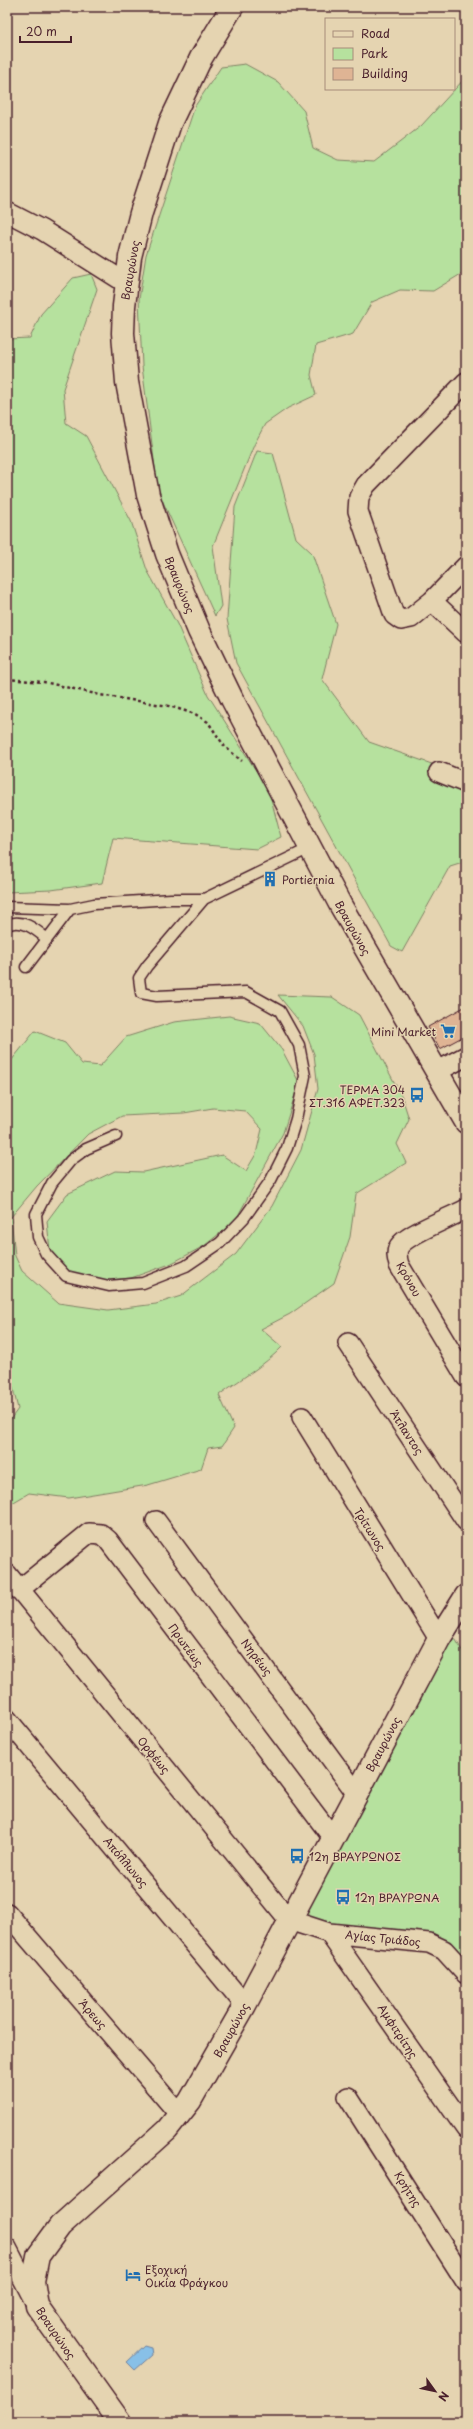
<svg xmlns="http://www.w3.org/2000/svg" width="473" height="2429" viewBox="0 0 473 2429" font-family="'Playpen Sans',sans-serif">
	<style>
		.green { fill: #b6e19e; stroke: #808064 }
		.water { fill: #88c0e7; stroke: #6f809c }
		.building { fill: #dfb494; stroke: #4a1f2b }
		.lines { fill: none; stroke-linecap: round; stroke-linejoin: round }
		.lane-casing { stroke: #4a1f2b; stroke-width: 13 }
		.street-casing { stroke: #4a1f2b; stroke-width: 22 }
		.secondary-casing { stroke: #4a1f2b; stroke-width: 25 }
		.path { stroke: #4a1f2b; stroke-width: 2.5; stroke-dasharray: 3 3; stroke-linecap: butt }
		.lane { stroke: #e5d4b1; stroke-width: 10 }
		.street { stroke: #e5d4b1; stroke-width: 19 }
		.secondary { stroke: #e5d4b1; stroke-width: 22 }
		.labels { text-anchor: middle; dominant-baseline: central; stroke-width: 3; stroke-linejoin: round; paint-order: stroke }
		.street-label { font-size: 11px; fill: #4a1f2b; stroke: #e5d4b1 }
		.poi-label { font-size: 11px; fill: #4a1f2b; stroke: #e5d4b1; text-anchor: start }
	</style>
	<rect width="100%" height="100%" fill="#e5d4b1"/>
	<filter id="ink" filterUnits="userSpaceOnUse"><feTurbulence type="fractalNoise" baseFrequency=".025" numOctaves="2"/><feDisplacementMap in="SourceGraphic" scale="8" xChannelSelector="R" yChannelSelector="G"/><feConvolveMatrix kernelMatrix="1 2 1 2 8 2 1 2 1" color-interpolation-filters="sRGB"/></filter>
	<g filter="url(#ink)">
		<!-- green -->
		<path class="green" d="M245,64L278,82L304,111L313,148L338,160L374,162L421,126L466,77V271L433,291L400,290L372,302L353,334L316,345L311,375L316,395L288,408L265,424L254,445L213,546L221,606L215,616L158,491L142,366L139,299L146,255L195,106L221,67Z
			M91,274L97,289L63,389L66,423L86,436L131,521L147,570L177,624L208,695L269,791L281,837L257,849L113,838L102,883L51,890L7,892V870L12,843H7V339L30,338L41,314L73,278Z
			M257,451L273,453L296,538L312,553L336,624L322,679L369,742L466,776V861L450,866L402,952L391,946L236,663L227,619L235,507Z
			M278,995L332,997L359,1015L402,1097L409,1119L397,1144L406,1163L356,1194L350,1237L334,1283L290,1314L261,1329L282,1347C264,1366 240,1379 219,1395L234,1428L222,1446L208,1448L201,1469L148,1485L69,1498L29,1493L7,1506V1424L18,1409L12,1384L7,1379V1066L35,1031L65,1043L82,1064L100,1066L126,1037L174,1022L229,1016L260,1023L282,1050L299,1082L283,1133L235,1221L204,1246L170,1264L131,1278L98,1281L70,1273L50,1251L47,1221L67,1194L115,1171L143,1172L222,1155L246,1171L256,1154L262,1129L245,1111L213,1108L184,1113L122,1116L88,1134L37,1186L11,1217L15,1256L22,1271L58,1303L108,1310L156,1304L181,1296L236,1254L272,1206L301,1150L318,1089L314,1054L303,1026Z
			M447,1625L466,1657V1951L463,1954L289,1920Z"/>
		<!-- water -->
		<path class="water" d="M144,2346L151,2348L152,2355L135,2370L127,2362Z"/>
		<!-- building -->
		<path class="building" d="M466,1006V1035L440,1049L428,1027Z"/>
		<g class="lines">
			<!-- lane casing -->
			<g class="lane-casing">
				<path id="lane" d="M7,907L70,909L94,904L171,899H204L310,848
					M7,925C22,918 35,929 46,938
					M26,967L70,909
					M116,1136L86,1149L71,1160L52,1183L36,1214L38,1237L46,1254L66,1276L109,1286L143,1283L186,1266L220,1243L244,1218L271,1180L287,1148L296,1119L305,1076L299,1045L280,1011L246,992L157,996L141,993L139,978L147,966L204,899"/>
			</g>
			<!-- street casing -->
			<g class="street-casing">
				<path id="street" d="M7,212L42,230L126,283
					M466,566L432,601L466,633
					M432,601L411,618L401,620L394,615L358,511L359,497L366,485L466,382
					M439,772L466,783
					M438,1071L466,1056
					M466,1209C450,1218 412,1232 401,1244C395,1250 397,1258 399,1265L466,1377
					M348,1343L466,1521
					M302,1417L439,1639
					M156,1521L357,1794
					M7,1574L289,1920L329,1933L429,1943L444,1950L466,1974
					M19,1590L89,1533L101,1534L108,1540L333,1838
					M7,1719L245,2005
					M7,1913L180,2115
					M329,1933L466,2129
					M348,2097L466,2282
					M7,2248L34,2300"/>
			</g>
			<!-- secondary casing -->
			<g class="secondary-casing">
				<path id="secondary" d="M232,7L201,58L170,123L141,213L130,257L124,306L123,333L127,382L148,495L167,554L199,631L232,699L341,906L466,1122
					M120,2422L37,2306L33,2281L38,2256L60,2226L167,2130L190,2101L245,2005L439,1639L466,1596"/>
			</g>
			<!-- path -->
			<path class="path" d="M7,679L44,682L100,695L169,706L195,714L208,722L225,747L242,761"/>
			<!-- lane -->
			<use href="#lane" class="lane"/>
			<!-- street -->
			<use href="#street" class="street"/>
			<!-- secondary -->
			<use href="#secondary" class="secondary"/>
		</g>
	</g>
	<!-- icons -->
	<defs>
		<g id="building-bare" transform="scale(1.2)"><path d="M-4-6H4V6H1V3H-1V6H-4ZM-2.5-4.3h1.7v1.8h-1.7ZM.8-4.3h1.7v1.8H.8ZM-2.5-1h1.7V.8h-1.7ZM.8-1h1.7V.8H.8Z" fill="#1f6fb2" stroke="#e5d4b1" stroke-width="2.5" paint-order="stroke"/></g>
		<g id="supermarket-bare" transform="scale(1.2)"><path d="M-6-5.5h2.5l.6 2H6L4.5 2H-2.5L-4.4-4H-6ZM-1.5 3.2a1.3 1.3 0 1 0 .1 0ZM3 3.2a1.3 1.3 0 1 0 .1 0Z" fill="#1f6fb2" stroke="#e5d4b1" stroke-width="2.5" paint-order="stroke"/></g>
		<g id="bus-bare" transform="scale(1.2)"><path d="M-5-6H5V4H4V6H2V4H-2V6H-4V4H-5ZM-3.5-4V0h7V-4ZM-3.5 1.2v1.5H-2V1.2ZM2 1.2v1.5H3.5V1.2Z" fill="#1f6fb2" stroke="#e5d4b1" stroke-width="2.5" paint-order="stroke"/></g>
		<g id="hotel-bare" transform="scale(1.2)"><path d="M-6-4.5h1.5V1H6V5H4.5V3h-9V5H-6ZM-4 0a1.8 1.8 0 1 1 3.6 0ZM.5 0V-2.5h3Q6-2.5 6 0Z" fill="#1f6fb2" stroke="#e5d4b1" stroke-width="2.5" paint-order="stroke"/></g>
	</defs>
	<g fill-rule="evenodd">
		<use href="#building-bare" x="270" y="879"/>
		<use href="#supermarket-bare" x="448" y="1031"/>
		<use href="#bus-bare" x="417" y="1095"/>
		<use href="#bus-bare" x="297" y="1856"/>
		<use href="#bus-bare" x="343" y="1897"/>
		<use href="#hotel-bare" x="133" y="2275"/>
	</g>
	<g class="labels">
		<!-- street labels -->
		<g class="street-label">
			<text transform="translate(130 270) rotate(-80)">Βραυρώνος</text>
			<text transform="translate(180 585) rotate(68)">Βραυρώνος</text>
			<text transform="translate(353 928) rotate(61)">Βραυρώνος</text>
			<text transform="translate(409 1279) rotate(61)">Κρόνου</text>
			<text transform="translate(407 1432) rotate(57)">Άτλαντος</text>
			<text transform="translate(370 1529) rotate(58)">Τρίτωνος</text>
			<text transform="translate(186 1645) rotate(54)">Πρωτέως</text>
			<text transform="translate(257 1657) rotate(53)">Νηρέως</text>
			<text transform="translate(383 1744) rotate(-62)">Βραυρώνος</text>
			<text transform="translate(154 1755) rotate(51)">Ορφέως</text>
			<text transform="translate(126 1862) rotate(50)">Απόλλωνος</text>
			<text transform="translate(383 1938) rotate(6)">Αγίας Τριάδος</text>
			<text transform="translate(93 2014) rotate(49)">Άρεως</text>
			<text transform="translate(231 2030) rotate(-61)">Βραυρώνος</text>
			<text transform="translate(398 2031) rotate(57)">Αμφιτρίτης</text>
			<text transform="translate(408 2189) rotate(58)">Κρήτης</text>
			<text transform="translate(56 2333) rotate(56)">Βραυρώνος</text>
		</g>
		<!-- poi labels -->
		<g class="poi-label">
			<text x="282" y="879">Portiernia</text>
			<text x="436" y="1031" text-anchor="end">Mini Market</text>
			<text x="405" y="1089" text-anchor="end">ΤΕΡΜΑ 304<tspan x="405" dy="13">ΣΤ.316 ΑΦΕΤ.323</tspan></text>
			<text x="309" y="1856">12η ΒΡΑΥΡΩΝΟΣ</text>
			<text x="355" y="1897">12η ΒΡΑΥΡΩΝΑ</text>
			<text x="145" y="2269">Εξοχική<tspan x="145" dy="13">Οικία Φράγκου</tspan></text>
		</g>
	</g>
	<!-- margin -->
	<rect width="473" height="2429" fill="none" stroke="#e5d4b1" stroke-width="24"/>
	<rect x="12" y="12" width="449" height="2405" fill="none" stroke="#4a1f2b" stroke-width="1.5" filter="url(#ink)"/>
	<!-- legend -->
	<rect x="325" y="18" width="130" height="72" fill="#e5d4b1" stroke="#a78c7b"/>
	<rect x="333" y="31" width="20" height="6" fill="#e5d4b1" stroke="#a78c7b"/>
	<text x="361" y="38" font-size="12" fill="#4a1f2b">Road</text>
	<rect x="333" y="48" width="20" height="12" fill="#b6e19e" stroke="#a78c7b"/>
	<text x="361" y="58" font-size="12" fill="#4a1f2b">Park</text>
	<rect x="333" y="68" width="20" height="12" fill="#dfb494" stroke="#a78c7b"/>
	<text x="361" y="78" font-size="12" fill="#4a1f2b">Building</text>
	<!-- north arrow -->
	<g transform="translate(435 2391) rotate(123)" stroke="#e5d4b1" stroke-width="3" paint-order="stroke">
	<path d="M0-3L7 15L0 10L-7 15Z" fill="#4a1f2b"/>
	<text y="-6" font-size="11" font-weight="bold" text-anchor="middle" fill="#4a1f2b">N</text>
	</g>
	<!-- scale -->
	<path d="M20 36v6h51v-6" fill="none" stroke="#4a1f2b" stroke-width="2"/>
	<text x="26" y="36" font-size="12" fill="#4a1f2b" stroke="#e5d4b1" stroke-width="3" paint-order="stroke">20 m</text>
</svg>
